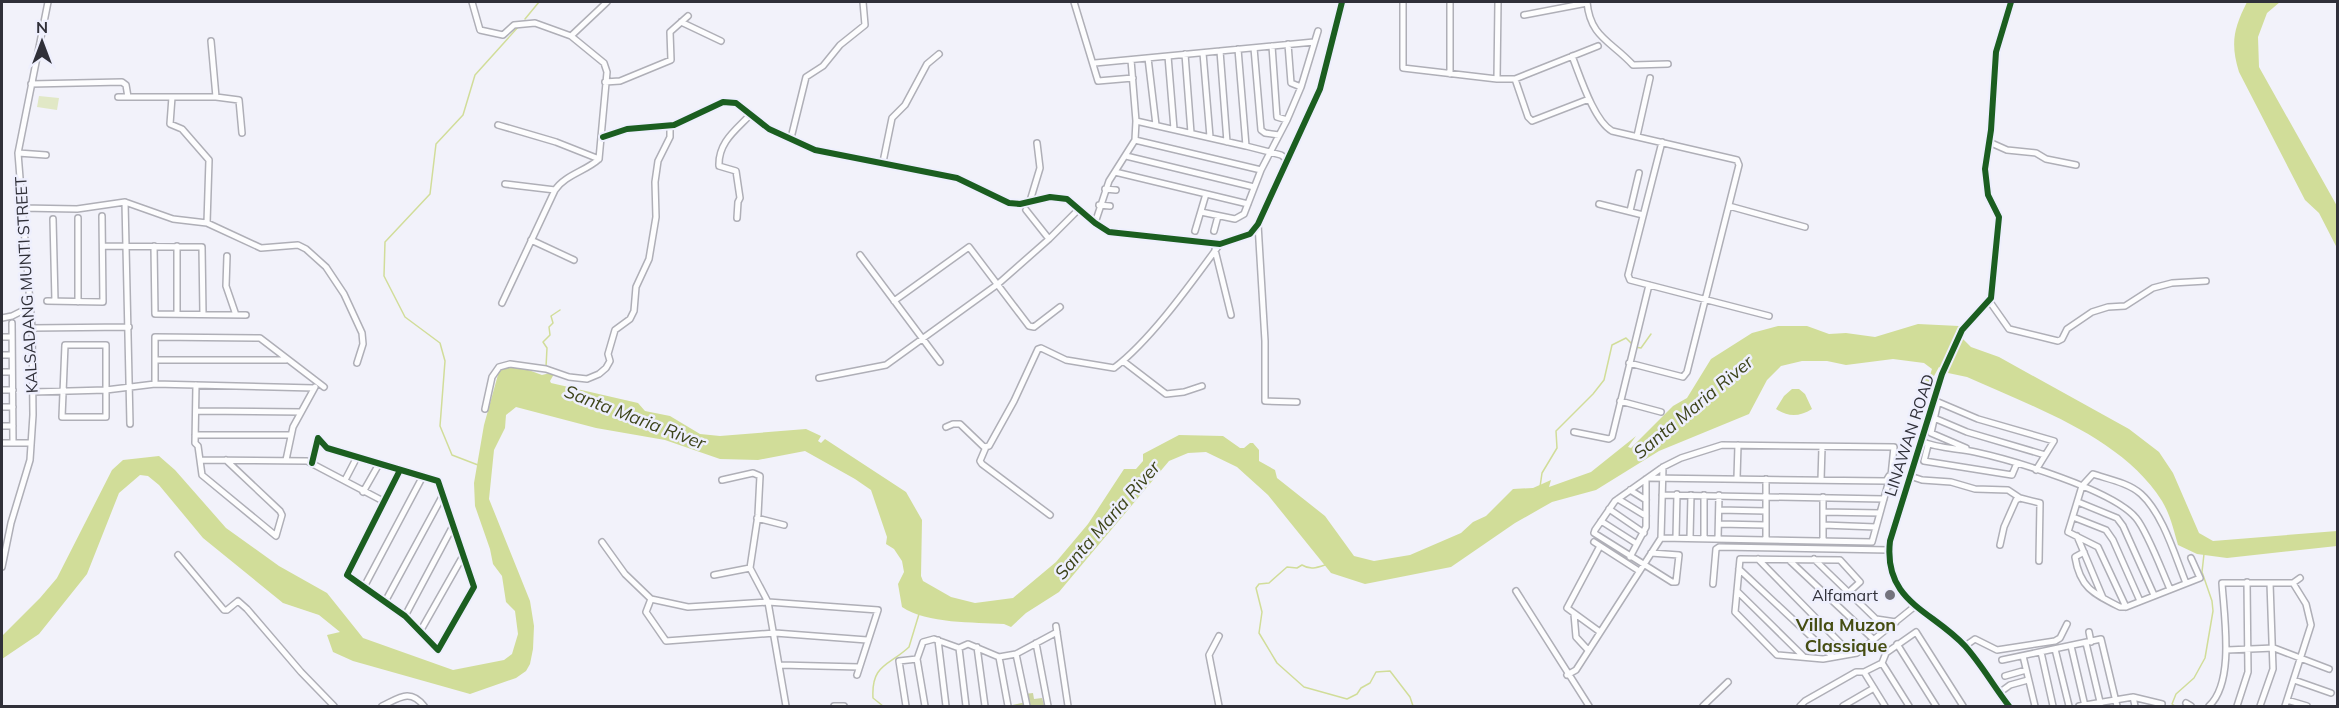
<svg xmlns="http://www.w3.org/2000/svg" width="2339" height="708" viewBox="0 0 2339 708" font-family="Mulish,sans-serif">
	<style>
		.green { fill: #e1e8c6 }
		.forest { fill: #cdd6a3 }
		.water { fill: #d1dd99 }
		.lines { fill: none; stroke-linecap: round; stroke-linejoin: round }
		.stream { stroke: #d1dd99; stroke-width: 1.5 }
		.minor-casing { stroke: #afafb7; stroke-width: 8 }
		.minor { stroke: #fdfdfe; stroke-width: 5 }
		.cycleway-casing { stroke: #eeeffd; stroke-width: 10 }
		.cycleway { stroke: #1b5e20; stroke-width: 6 }
		.poi-dot { fill: #74747d; stroke: #eeeffd; stroke-width: 2 }
		.labels { text-anchor: middle; dominant-baseline: central; stroke-width: 5; stroke-linejoin: round; paint-order: stroke }
		.street-label { font-size: 16px; fill: #303039; stroke: #eeeffd }
		.poi-label { font-size: 16px; fill: #303039; stroke: #eeeffd; text-anchor: end }
		.water-label { font-size: 18px; font-style: italic; fill: #3d441a; stroke: #eeeffd }
		.neighbourhood-label { font-size: 18px; font-weight: bold; fill: #454d13; stroke: #eeeffd }
	</style>
	<rect width="100%" height="100%" fill="#f2f2fa"/>
	<!-- green -->
	<path class="green" d="M39,96L59,98L57,110L37,107Z"/>
	<!-- forest -->
	<path class="forest" d="M1033,693L1034,699L1042,698L1044,705L1008,706L1026,702L1024,694Z"/>
	<!-- water -->
	<path class="water" d="M2247,2H2280L2267,13L2258,37L2259,67L2337,206V248L2319,213L2305,200L2239,72C2230,43 2234,28 2247,2Z
		M1918,324L1959,326L1956,332L1971,347L1999,357L2129,429L2159,452L2173,473L2199,533L2213,541L2337,531V546L2227,558L2197,554L2178,545C2174,531 2170,514 2162,501C2122,437 2033,407 1967,377L1948,373L1939,367L1929,385H1924V378L1930,375L1932,369L1924,363L1893,359L1846,365L1827,361H1802L1781,366L1767,380L1749,414L1659,451L1596,490L1552,502L1515,523L1451,567L1365,584L1331,573L1268,495L1237,467L1206,452L1188,453L1169,461L1059,592L1026,613L1011,627L1004,624C974,622 927,624 902,607L898,584L904,572L902,561L894,549L886,544L887,537L871,490L855,479L805,451L758,460L720,459L665,440L596,428L516,407L506,415L505,428L494,450L489,499L530,601L534,626L533,649L530,664L526,671L516,678L470,694L353,661L333,652L327,635L340,632L319,615L283,603L203,538L159,485L148,476L140,475L119,493L87,574L39,634L2,659V636L40,598L57,578L112,470L123,460L159,456L175,470L226,528L279,566L327,593L363,638L453,670L504,660L512,654L518,634L515,611L506,602L502,576L493,564L490,549L475,506L474,483L484,425L499,371L505,368H523L542,375L550,373L554,374L550,381L551,383L638,403L645,411L670,416L700,434L720,436L806,429L821,436L818,441L821,443L825,439L906,492L922,520L921,576L923,581L951,597L975,603L1013,598L1056,562L1088,524L1124,469H1136L1143,461V454L1179,435L1223,436L1240,448H1244L1250,443H1253L1259,450V461L1275,470L1277,478L1325,516L1354,556L1374,561L1410,555L1461,533L1473,522L1486,516L1513,489L1533,488L1551,480L1549,487L1591,472L1636,436L1628,447L1631,448L1673,406L1687,398L1711,359L1752,333L1778,326H1807L1829,334L1846,333L1875,337Z
		M1792,389H1799L1805,394L1812,409C1799,417 1788,417 1776,409L1784,396Z"/>
	<g class="lines">
		<!-- stream -->
		<path class="stream" d="M525,19L539,2
			M1635,347L1641,348L1651,334
			M546,367L547,348L543,342L550,335L549,327L553,323L551,316L560,310
			M478,465L452,455L440,426L445,361L440,343L405,317L384,276L385,242L430,194L436,144L463,115L475,75L519,26
			M1540,487L1542,473L1557,448L1556,431L1593,394L1604,380L1612,345L1626,338L1632,344
			M1325,565C1316,568 1310,570 1302,565L1297,568L1287,567L1269,583L1259,584L1256,588L1262,612L1259,633L1277,663L1304,687L1347,699L1357,694L1361,688L1370,683L1376,672L1390,671L1410,697L1413,706
			M883,706L873,698C871,664 889,666 909,647L919,614
			M2175,706L2172,704L2176,694L2194,678L2205,658L2213,611L2212,601L2202,572L2204,554"/>
		<!-- minor casing -->
		<g class="minor-casing">
			<path id="minor" d="M472,2L480,30L503,35L514,25L535,23L571,36L604,63L607,72L599,159C586,171 565,175 555,190L505,184
				M1074,2L1098,81L1133,78
				M1403,2V68L1497,79L1498,2
				M1450,2V74
				M1587,2C1590,37 1611,41 1633,65L1668,64
				M1524,15L1587,3
				M681,22L721,41
				M571,36L607,2
				M211,41L216,97
				M1288,44L1291,83L1301,87
				M1272,46L1277,117L1287,120
				M1254,48L1261,130L1265,133L1279,135
				M1238,49L1246,146
				M1220,51L1227,142
				M1203,53L1210,137
				M1185,54L1191,133
				M1168,56L1174,129
				M1572,56C1580,76 1594,121 1612,131L1737,160L1739,165L1687,372L1683,377L1629,363
				M1148,58L1156,125
				M1095,63L1314,42
				M1497,79H1515L1598,46
				M1515,79L1528,117L1532,121L1589,99
				M605,82L620,81L671,60L670,32L688,16
				M31,84L122,82L126,85L128,97
				M118,97H216L239,100L242,133
				M172,97L170,124L182,129L209,160L207,223
				M1136,121L1246,146L1281,155L1288,160
				M498,125L556,142L599,159
				M1637,136L1650,78
				M603,137L627,129L674,125L723,102L736,103L769,129L815,150L957,178L1009,203L1020,204L1050,197L1067,199L1095,223L1109,232L1220,244L1250,234L1258,224L1320,89L1342,2
				M791,138L806,77L823,66L840,45L865,25L863,2
				M1135,140L1261,170
				M1662,142L1628,275L1630,280L1769,316
				M1989,142L2007,150L2036,153L2046,159L2076,165
				M18,153L46,155
				M1126,156L1254,187
				M883,162L892,118L905,105L927,64L939,54
				M1115,172L1248,204
				M1105,189L1116,190
				M1030,201L1040,168L1037,143
				M125,202L130,424
				M1599,204L1643,215
				M1099,205L1110,206
				M1729,206L1805,227
				M21,208L77,209L125,202L173,219L207,223L261,248L298,245L306,249L326,267L344,294L362,333L363,344L357,363
				M1026,210L1049,239
				M1630,211L1639,173
				M1201,212L1235,219L1244,214L1261,170L1287,120L1301,87L1318,31
				M737,218L738,202L740,198L736,171L719,166C718,142 736,130 751,114
				M53,219L55,301
				M1095,223L1109,181L1135,140L1136,121L1131,60
				M1258,224L1265,341V401L1297,402
				M1195,231L1206,194
				M1214,231L1218,216
				M531,240L574,260
				M103,246L202,247L203,314
				M154,246L155,314L246,315
				M177,246V314
				M1215,250L1231,315
				M860,255L940,362
				M227,256L226,286L236,315
				M47,301L103,302L102,216
				M894,301L969,247L1029,326L1034,327L1060,307
				M78,302V218
				M1990,302L2009,329L2058,341L2062,339L2067,329L2092,312L2108,307L2125,306L2153,288L2172,283L2206,281
				M502,303L555,190
				M2,318L12,316L30,307
				M12,323L13,443
				M32,328L129,327
				M2,337H12
				M65,345H106V417H62Z
				M2,355H12
				M155,360H286
				M1123,361L1166,394L1184,392L1202,386
				M2,372H12
				M819,378L886,365L998,284L1049,239L1079,209
				M155,384V337L260,338L324,387
				M196,385L195,443L198,446L202,475L276,536L282,515L280,511L226,460
				M2,390H13
				M33,392L106,390L155,384L314,388
				M1620,401L1661,412
				M2,407H13
				M485,409L492,377L499,367L510,364L546,369L569,377L587,379L599,374L606,368L610,361L608,354L615,330L630,319L634,311L636,287L649,259L656,217L655,182L658,161L670,137V125
				M196,411L301,412
				M1934,418L1967,432L2045,455
				M2,426H13
				M946,427L953,424H960L984,447L989,446L1014,401L1038,349L1041,348L1066,360L1114,368C1151,340 1192,282 1220,244
				M1574,432L1609,439L1612,437L1649,285
				M195,435H290
				M1921,441C1938,449 1957,448 1975,452C2012,460 2113,490 2136,518C2147,531 2162,571 2170,589
				M2,443H31
				M1928,445L1924,461L2012,475L2017,463
				M986,447L980,461L982,464L1050,515
				M1966,448L1931,433L1938,402L1978,419L2054,441L2036,470
				M201,460L307,461L383,501
				M286,460L293,427L315,387
				M312,463L318,438L327,448L438,481L474,587L438,650L405,616L347,575L400,470
				M1910,476L1922,480L1951,482L1975,489L2008,490L2020,498
				M1649,478L1886,481L1891,485L1895,479L1889,476L1886,481
				M1737,478L1738,445
				M345,480L357,457
				M722,480L753,473L760,476L758,515L750,568L768,602L786,706
				M1821,480L1822,447
				M1630,490L1646,500
				M363,492L379,464
				M1662,495L1884,499
				M1823,497V540
				M1618,499L1646,516
				M2078,502L2117,518L2123,526L2154,595
				M1609,509L1644,533
				M1719,510L1766,511
				M1823,512L1880,513
				M2073,517L2106,530L2113,540L2140,601
				M757,518L784,525
				M1601,521L1637,544
				M1719,524L1766,525
				M1823,525L1876,527
				M2077,536L2103,598
				M1661,538L1872,542L1888,484
				M1676,538L1677,494
				M1690,538L1691,495
				M1704,539V495
				M1718,539L1719,495
				M1766,540V479
				M602,542L625,574L651,599L646,612L666,641L775,633L867,640
				M1594,542L1639,571
				M2000,545L2004,527L2016,500L2020,498L2040,503L2039,561
				M1600,546L1567,608L1600,632
				M2084,552L2075,557C2080,588 2094,594 2120,607H2126L2200,578L2191,558
				M1651,553L1679,555L1676,582H1672L1594,533L1595,530L1615,501L1663,467L1681,458L1722,445L1894,447L1891,476
				M178,555L224,610H227L238,601L247,609L301,672L334,706
				M1630,557L1646,527V479
				M1758,559L1851,654
				M1814,559L1876,619L1896,622
				M1789,560L1872,638
				M2,567L11,523L30,460L33,415L32,328L18,153L48,2
				M1739,569L1833,657
				M714,575L750,568
				M1713,584L1716,549L1719,547L1889,550
				M364,587L423,476
				M1516,591L1589,706
				M1737,591L1804,657
				M1849,592L1860,582L1840,560L1740,559L1735,612L1777,655L1823,659L1857,653L1914,607
				M651,599L688,607L768,602L878,610L857,675
				M386,600L443,495
				M2126,607L2098,547L2068,532L2082,486L2093,474C2108,479 2129,483 2141,494C2163,514 2175,556 2186,583
				M1574,614L1576,637L1588,650
				M405,616L453,526
				M1056,626L1068,706
				M421,630L463,556
				M2089,632L2091,642
				M938,640L946,706
				M1036,643L1048,706
				M2086,643L2101,706
				M1897,644L1936,706
				M1965,646L1975,639L1997,650L2055,641L2060,638L2067,624
				M2071,646L2085,706
				M977,647L985,706
				M959,648L966,706
				M2055,649L2069,706
				M2227,650L2274,648L2329,669
				M2041,652L2053,706
				M1016,654L1027,706
				M2023,656L2035,706
				M999,657L1008,706
				M2002,660L2101,639L2117,706
				M1882,663L1909,706
				M780,665L859,667
				M1864,672L1885,706
				M1567,675L1576,670L1661,538L1663,467
				M2005,676L2026,670
				M2294,680L2331,693
				M1999,693L2010,685L2028,680
				M2133,697L2135,706
				M2287,700L2307,706
				M2186,703L2191,706
				M382,706C399,698 410,688 424,706
				M834,706H844
				M906,706L899,661L917,659
				M925,706L917,659L923,642L934,639L959,648L968,644L999,657L1016,654L1057,632
				M1219,706L1209,655L1219,636
				M1703,706L1728,682
				M1800,706L1805,701L1856,672H1864L1882,663L1886,653L1916,632L1963,706
				M1843,706L1874,688
				M2009,706C1994,687 1982,665 1965,646C1932,610 1883,602 1890,541L1942,374L1962,330L1991,298L1999,217L1988,195L1985,169L1991,130L1996,52L2011,2
				M2079,706L2133,697L2162,704
				M2209,706C2235,682 2224,616 2222,583H2293L2300,578
				M2237,706L2248,672L2247,582
				M2260,706L2273,669L2270,583
				M2285,706L2311,625L2306,604L2293,583"/>
		</g>
		<!-- minor -->
		<use href="#minor" class="minor"/>
		<!-- cycleway casing -->
		<g class="cycleway-casing">
			<path id="cycleway" d="M603,137L627,129L674,125L723,102L736,103L769,129L815,150L957,178L1009,203L1020,204L1050,197L1067,199L1095,223L1109,232L1220,244L1250,234L1258,224L1320,89L1342,2
				M312,463L318,438L327,448L438,481L474,587L438,650L405,616L347,575L400,470
				M2009,706C1994,687 1982,665 1965,646C1932,610 1883,602 1890,541L1942,374L1962,330L1991,298L1999,217L1988,195L1985,169L1991,130L1996,52L2011,2"/>
		</g>
		<!-- cycleway -->
		<use href="#cycleway" class="cycleway"/>
	</g>
	<!-- markers -->
	<circle class="poi-dot" cx="1890" cy="595" r="6"/>
	<g class="labels">
		<!-- street labels -->
		<g class="street-label">
			<text transform="translate(26 285) rotate(-93)">KALSADANG MUNTI STREET</text>
			<text transform="translate(1909 435) rotate(-72)">LINAWAN ROAD</text>
		</g>
		<!-- poi labels -->
		<g class="poi-label">
			<text x="1878" y="595">Alfamart</text>
		</g>
		<!-- water labels -->
		<g class="water-label">
			<text transform="translate(1693 407) rotate(-40)">Santa Maria River</text>
			<text transform="translate(635 417) rotate(21)">Santa Maria River</text>
			<text transform="translate(1107 520) rotate(-49)">Santa Maria River</text>
		</g>
		<!-- neighbourhood labels -->
		<g class="neighbourhood-label">
			<text x="1846" y="624">Villa Muzon<tspan x="1846" dy="21">Classique</tspan></text>
		</g>
	</g>
	<!-- border -->
	<rect width="2339" height="708" fill="none" stroke="#303039" stroke-width="6"/>
	<!-- north arrow -->
	<g transform="translate(42 42)" stroke="#eeeffd" stroke-width="4.5" paint-order="stroke">
	<path d="M0-4.5L10 22L0 15L-10 22Z" fill="#303039"/>
	<text y="-9" font-size="16" font-weight="bold" text-anchor="middle" fill="#303039">N</text>
	</g>
</svg>
